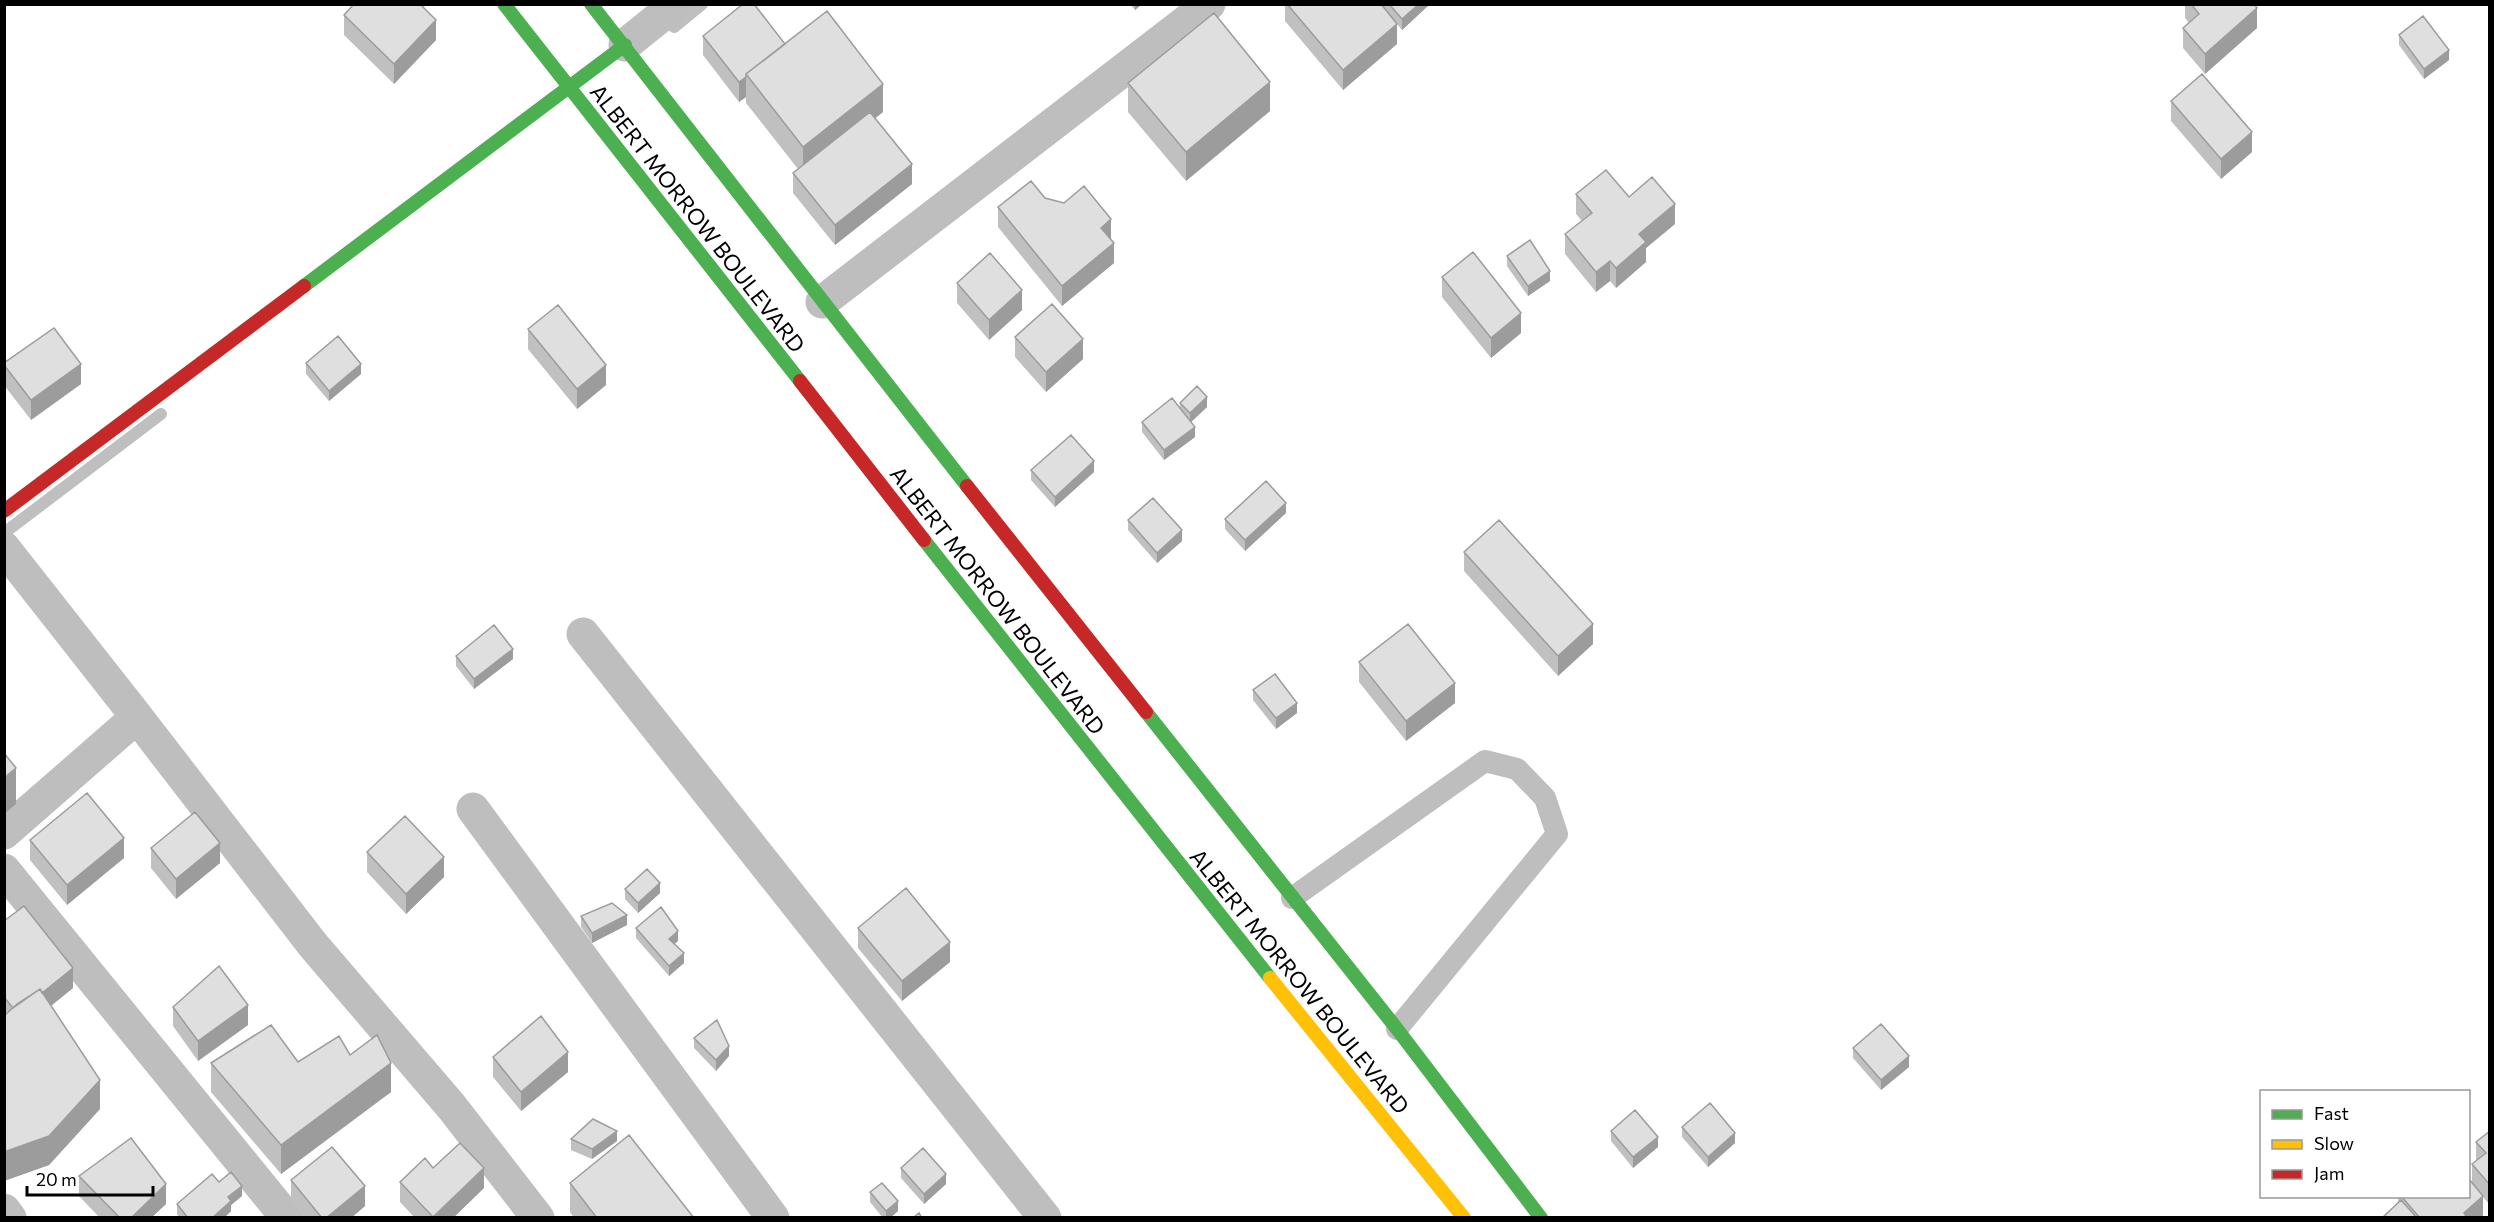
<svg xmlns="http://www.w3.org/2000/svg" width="2494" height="1222" viewBox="0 0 2494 1222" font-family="Commissioner,sans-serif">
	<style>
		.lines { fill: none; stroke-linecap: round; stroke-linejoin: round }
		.stream { stroke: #bfbfbf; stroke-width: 12 }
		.lane { stroke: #bebebe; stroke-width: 22 }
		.street { stroke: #bebebe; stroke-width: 33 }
		.fast { stroke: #4caf50; stroke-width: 14 }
		.slow { stroke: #ffc107; stroke-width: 14 }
		.jam { stroke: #c62828; stroke-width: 14 }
		.wall { fill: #c0c0c0 }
		.shaded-wall { fill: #9c9c9c }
		.building { fill: #dfdfdf; stroke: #9c9c9c; stroke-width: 1.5 }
		.labels { text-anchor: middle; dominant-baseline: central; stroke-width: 5; stroke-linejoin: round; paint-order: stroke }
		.street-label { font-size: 22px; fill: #000; stroke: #fff }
	</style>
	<rect width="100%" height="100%" fill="#fff"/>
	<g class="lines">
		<!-- stream -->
		<path class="stream" d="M674,27L702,4
			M4,533L161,414"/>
		<!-- lane -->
		<path class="lane" d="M1292,898L1485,761L1517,769L1545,798L1557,834L1397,1029"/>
		<!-- street -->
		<path class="street" d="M625,45L676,4
			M822,302L1209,4
			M4,548L137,717
			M583,634L1045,1218
			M473,809L773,1218
			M4,833L137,717L313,945L451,1106L538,1218
			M4,870L287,1218
			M4,1210L10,1218"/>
		<!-- fast -->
		<path class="fast" d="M504,4L800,381
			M591,4L967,486
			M304,286L625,45
			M924,540L1270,978
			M1146,712L1397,1029L1541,1218"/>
		<!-- slow -->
		<path class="slow" d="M1270,978L1464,1218"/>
		<!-- jam -->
		<path class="jam" d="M800,381L924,540
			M967,486L1146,712
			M4,511L304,286"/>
	</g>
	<!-- wall -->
	<path class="wall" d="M1130,4H1142L1135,10Z
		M1285,4H1381L1383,7V4H1430L1402,30L1397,24V44L1343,90L1285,21Z
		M2185,4H2254L2257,28L2205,74L2183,48V28L2189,23L2185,18Z
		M344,15L436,40L394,84L344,35Z
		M2399,35L2449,60L2424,79L2399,45Z
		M703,36L785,44L883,112L875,118L912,184L835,245L793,193V173L798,169L746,103V97L739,102L703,55Z
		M1128,83L1270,111L1186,181L1128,112Z
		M2171,101L2252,152L2221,179L2171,121Z
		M1576,194L1675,224L1646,248V262L1616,288L1610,281L1596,292L1565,254V234L1582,221L1576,214Z
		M1045,198L1110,240L1114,263L1062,306L998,227V207Z
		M1507,256L1550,281L1528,296L1507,266Z
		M1442,277L1521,333L1491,358L1442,297Z
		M957,283L1022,310L989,340L957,303Z
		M528,329L606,385L577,409L528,349Z
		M1015,337L1083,359L1046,392L1015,357Z
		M4,363L81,384L31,420L4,385Z
		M306,363L361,374L329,401L306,374Z
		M1180,403L1207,407L1191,422L1195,437L1164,460L1142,432V422L1180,408Z
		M1031,470L1094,472L1055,507L1031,480Z
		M1286,513L1245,551L1225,529V519Z
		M1128,520L1182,541L1157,563L1128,530Z
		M1464,552L1593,644L1558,676L1464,571Z
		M456,656L513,659L474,689L456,666Z
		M1359,662L1455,703L1406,741L1359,682Z
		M1253,690L1297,713L1276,729L1253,700Z
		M30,840L124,858L67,905L30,860Z
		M151,848L220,863L176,899L151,868Z
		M367,852L444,877L406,914L367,872Z
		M625,889L660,893L638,913L625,899Z
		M581,916L627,925L592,943L581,927Z
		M4,921L73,988L51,1006L100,1109L49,1165L4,1181Z
		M636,928L678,941L674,944L684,963L669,976L636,938Z
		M858,928L950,962L902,1001L858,948Z
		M173,1007L248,1025L198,1061L173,1026Z
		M694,1038L729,1056L716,1071L694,1048Z
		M1853,1048L1909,1067L1881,1090L1853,1058Z
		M350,1055L391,1092L281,1174L211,1092V1063L298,1062Z
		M493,1057L568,1072L521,1111L493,1077Z
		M1682,1127L1735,1143L1708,1167L1682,1137Z
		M1611,1131L1658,1147L1633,1168L1611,1141Z
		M2490,1131V1205L2483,1197V1216L2481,1218H2382L2398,1203V1197H2469L2472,1184V1164L2476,1161V1142Z
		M571,1139L617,1141L592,1159L571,1150Z
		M433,1168L484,1188L453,1218H415L400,1202V1182Z
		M901,1168L946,1184L924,1204L901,1178Z
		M79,1176L166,1204L151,1218H100L79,1196Z
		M291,1180L365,1206L351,1218H305L291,1200Z
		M219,1182L242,1196L231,1205V1211L224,1218H179L177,1214V1204Z
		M570,1183L694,1218H574L570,1212Z
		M870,1192L898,1211L890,1218H883L870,1202Z"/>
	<!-- shaded-wall -->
	<path class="shaded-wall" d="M1135,4H1142L1135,10Z
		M1419,4H1430L1402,30V19Z
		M2257,8V28L2205,74V54Z
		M436,20V40L394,84V64Z
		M1397,24V44L1343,90V70Z
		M2449,50V60L2424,79V69Z
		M746,77V97L739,102V82Z
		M1270,82V111L1186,181V152Z
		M883,84V112L803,176V147Z
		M2252,132V152L2221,179V159Z
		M912,164V184L835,245V225Z
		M1675,204V224L1646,248V262L1616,288V268L1639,234Z
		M1111,219V239L1101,228Z
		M1114,243V263L1062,306V286Z
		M1610,261V281L1596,292V272Z
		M1550,271V281L1528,296V286Z
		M1022,290V310L989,340V320Z
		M1521,313V333L1491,358V338Z
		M1083,339V359L1046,392V372Z
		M81,364V384L31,420V400Z
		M361,364V374L329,401V391Z
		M606,365V385L577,409V389Z
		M1207,397V407L1190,423V413Z
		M1195,427V437L1164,460V450Z
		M1094,461V472L1055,507V497Z
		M1286,503V513L1245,551V540Z
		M1182,530V541L1157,563V553Z
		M1593,624V644L1558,676V656Z
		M513,649V659L474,689V679Z
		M1455,683V703L1406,741V721Z
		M1297,703V713L1276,729V718Z
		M16,768V804L4,814V778Z
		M124,838V858L67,905V885Z
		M220,843V863L176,899V879Z
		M444,857V877L406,914V894Z
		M660,883V893L638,913V903Z
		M627,915V925L592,943V933Z
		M678,931V941L669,949V939Z
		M950,942V962L902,1001V981Z
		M684,953V963L669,976V966Z
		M73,968V988L17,1033V1013Z
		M248,1005V1025L198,1061V1041Z
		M729,1046V1056L716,1071V1060Z
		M568,1052V1072L521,1111V1092Z
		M1909,1056V1067L1881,1090V1080Z
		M391,1063V1092L281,1174V1145Z
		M100,1080V1109L49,1165L4,1181V1152Z
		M617,1131V1141L592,1159V1149Z
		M1735,1133V1143L1708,1167V1157Z
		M1658,1137V1147L1633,1168V1157Z
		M484,1168V1188L453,1218H433Z
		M946,1174V1184L924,1204V1194Z
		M166,1184V1204L151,1218H131Z
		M242,1186V1196L231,1205V1211L224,1218H212L228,1197Z
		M365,1186V1206L351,1218H326Z
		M2483,1196V1216L2481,1218H2464V1213Z
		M898,1201V1211L890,1218H886V1211Z"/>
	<!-- building -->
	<path class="building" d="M354,4H420L436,20L394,64L344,15Z
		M743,4H754L785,44L746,74V77L739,82L703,36Z
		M1287,4H1381L1397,24L1343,70Z
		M1389,4H1419L1402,19Z
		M2191,4H2254L2257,8L2205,54L2183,28L2199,14Z
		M827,11L883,84L803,147L746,74Z
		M1214,13L1270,82L1186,152L1128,83Z
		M2423,16L2449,50L2424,69L2399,35Z
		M2202,74L2252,132L2221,159L2171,101Z
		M870,112L912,164L835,225L793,173Z
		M1606,170L1629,197L1652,177L1675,204L1639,234L1646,242L1616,268L1610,261L1596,272L1565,234L1592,213L1576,194Z
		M1031,181L1045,198L1064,203L1084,186L1111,219L1101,228L1114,243L1062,286L998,207Z
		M1530,240L1550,271L1528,286L1507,256Z
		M1473,252L1521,313L1491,338L1442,277Z
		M990,253L1022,290L989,320L957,283Z
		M1052,304L1083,339L1046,372L1015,337Z
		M558,305L606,365L577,389L528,329Z
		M54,328L81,364L31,400L4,365V363Z
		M338,336L361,364L329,391L306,363Z
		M1197,386L1207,397L1190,413L1180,403Z
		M1172,398L1195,427L1164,450L1142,422Z
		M1071,435L1094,461L1055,497L1031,470Z
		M1266,481L1286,503L1245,540L1225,519Z
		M1153,498L1182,530L1157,553L1128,520Z
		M1499,520L1593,624L1558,656L1464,552Z
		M1408,624L1455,683L1406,721L1359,662Z
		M494,625L513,649L474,679L456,656Z
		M1275,674L1297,703L1276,718L1253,690Z
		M4,753L16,768L4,778Z
		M87,793L124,838L67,885L30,840Z
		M195,812L220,843L176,879L151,848Z
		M405,816L444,857L406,894L367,852Z
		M647,869L660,883L638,903L625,889Z
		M906,888L950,942L902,981L858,928Z
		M612,903L627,915L592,933L581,916Z
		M24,906L73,968L42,993L40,989L13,1008L4,997V921Z
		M661,907L678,931L669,939L684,953L669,966L636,928Z
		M219,966L248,1005L198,1041L173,1007Z
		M40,989L100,1080L49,1136L4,1152V1016L17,1004Z
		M541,1016L568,1052L521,1092L493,1057Z
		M717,1020L729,1046L716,1060L694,1038Z
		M1881,1024L1909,1056L1881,1080L1853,1048Z
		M271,1025L298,1062L339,1036L350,1055L377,1035L391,1063L281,1145L211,1063Z
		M1710,1103L1735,1133L1708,1157L1682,1127Z
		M1635,1110L1658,1137L1633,1157L1611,1131Z
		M593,1119L617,1131L592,1149L571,1139Z
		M2490,1131V1185L2472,1164L2486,1153L2476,1142Z
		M629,1135L694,1218H597L570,1183Z
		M131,1138L166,1184L131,1218H120L79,1176Z
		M460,1143L484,1168L433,1217L400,1182L425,1158L433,1168Z
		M332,1147L365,1186L326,1218H322L291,1180Z
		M923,1148L946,1174L924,1194L901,1168Z
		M231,1172L242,1186L228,1197L231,1201L212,1218H188L177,1204L212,1174L219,1182Z
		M2469,1179L2483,1196L2464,1213L2467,1218H2420L2402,1197H2469Z
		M882,1183L898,1201L886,1211L870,1192Z
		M2401,1200L2417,1218H2382Z
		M919,1213L922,1218H913Z"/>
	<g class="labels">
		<!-- street labels -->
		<g class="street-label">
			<text transform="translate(698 218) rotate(52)">ALBERT MORROW BOULEVARD</text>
			<text transform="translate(998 600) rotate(52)">ALBERT MORROW BOULEVARD</text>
			<text transform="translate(1300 981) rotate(51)">ALBERT MORROW BOULEVARD</text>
		</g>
	</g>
	<!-- border -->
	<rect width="2494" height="1222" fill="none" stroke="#000000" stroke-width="12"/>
	<!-- legend -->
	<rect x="2260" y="1090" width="210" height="108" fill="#ffffff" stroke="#999999" stroke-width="1.5"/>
	<rect x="2272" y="1110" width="30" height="9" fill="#4caf50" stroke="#999999" stroke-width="1.5"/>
	<text x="2314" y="1120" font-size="18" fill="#000000">Fast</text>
	<rect x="2272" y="1140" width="30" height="9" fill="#ffc107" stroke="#999999" stroke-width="1.5"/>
	<text x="2314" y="1150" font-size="18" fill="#000000">Slow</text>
	<rect x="2272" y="1170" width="30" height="9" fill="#c62828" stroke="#999999" stroke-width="1.5"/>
	<text x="2314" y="1180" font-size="18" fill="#000000">Jam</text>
	<!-- scale -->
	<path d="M27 1186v9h126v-9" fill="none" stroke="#000000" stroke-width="3"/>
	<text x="36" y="1186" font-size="18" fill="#000000" stroke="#ffffff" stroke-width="4.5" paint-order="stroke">20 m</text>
</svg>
